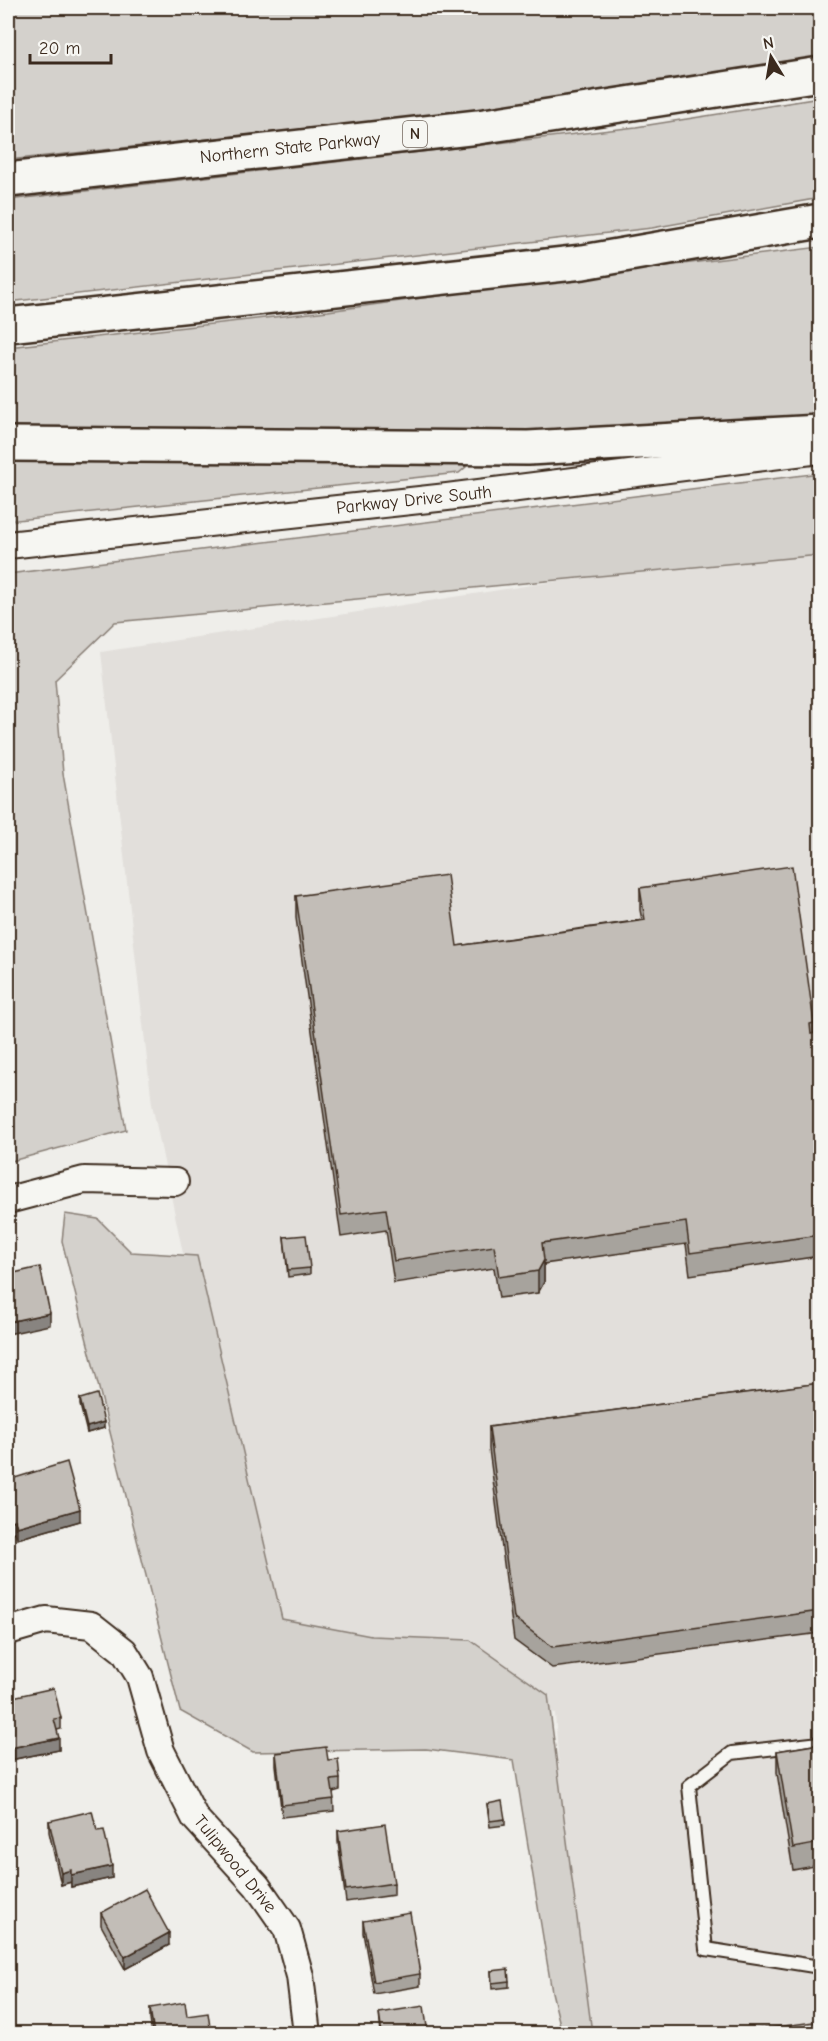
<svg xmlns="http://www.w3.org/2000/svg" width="828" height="2041" viewBox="0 0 828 2041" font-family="'Comic Neue',sans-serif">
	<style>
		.built { fill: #e2dfdb }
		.green { fill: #d4d1cc; stroke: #887e75; stroke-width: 1.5 }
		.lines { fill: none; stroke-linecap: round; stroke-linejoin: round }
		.lane-casing { stroke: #3b2a1e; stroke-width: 16 }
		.street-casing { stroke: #3b2a1e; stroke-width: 30 }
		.highway-casing { stroke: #3b2a1e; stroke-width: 38 }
		.lane { stroke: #f6f6f2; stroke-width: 12 }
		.street { stroke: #f6f6f2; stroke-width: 26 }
		.highway { stroke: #f6f6f2; stroke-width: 33 }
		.wall { fill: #a7a39d; stroke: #3b2a1e; stroke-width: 1.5 }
		.shaded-wall { fill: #888480; stroke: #3b2a1e; stroke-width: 1.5 }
		.building { fill: #c2bdb7; stroke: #3b2a1e; stroke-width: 1.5 }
		.labels { text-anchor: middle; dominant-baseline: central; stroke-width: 5; stroke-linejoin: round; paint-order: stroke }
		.shield { fill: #f6f6f2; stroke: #73675e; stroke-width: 1.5 }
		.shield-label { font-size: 16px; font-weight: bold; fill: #3b2a1e }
		.street-label { font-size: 18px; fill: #3b2a1e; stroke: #f6f6f2 }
	</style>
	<rect width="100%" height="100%" fill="#efeeea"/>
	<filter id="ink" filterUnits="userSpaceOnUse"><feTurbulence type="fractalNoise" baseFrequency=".0167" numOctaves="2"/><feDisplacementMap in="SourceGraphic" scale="12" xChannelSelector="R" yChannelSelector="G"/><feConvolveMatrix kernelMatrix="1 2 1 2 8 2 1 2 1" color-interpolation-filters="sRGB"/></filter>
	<g filter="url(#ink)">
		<!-- built -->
		<path class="built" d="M820,540V2033H577L555,1713L268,1664L152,1104L101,652Z"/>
		<!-- green -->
		<path class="green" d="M8,8H820V59L562,102L8,160Z
			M820,98V198L652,228L8,302V200L636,127Z
			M820,247V417L635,436H8V347L328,311L546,281Z
			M8,459L456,462L466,467L459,473L8,521Z
			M820,473V555L115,622L55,680L63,774L126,1130L8,1162V574Z
			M65,1214L98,1219L131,1252L197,1256L282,1619L371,1636L470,1640L548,1695L592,2033H562L552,1992L514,1760L426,1749L253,1752L180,1711L62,1241Z"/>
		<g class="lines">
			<!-- lane casing -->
			<g class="lane-casing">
				<path id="lane" d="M820,1743L732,1753L689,1786L706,1949L820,1967"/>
			</g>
			<!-- street casing -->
			<g class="street-casing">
				<path id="street" d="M8,545L447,497L820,450
					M8,1200L84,1180L175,1182
					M8,1631L46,1620L91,1625L124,1651L140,1677L161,1751L195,1818L257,1886L287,1929L300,1976L307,2034"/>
			</g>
			<!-- highway casing -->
			<g class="highway-casing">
				<path id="highway" d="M8,180L478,127L820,74
					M8,325L583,262L820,221
					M8,444L528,448L820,432"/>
			</g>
			<!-- lane -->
			<use href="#lane" class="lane"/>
			<!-- street -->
			<use href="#street" class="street"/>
			<!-- highway -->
			<use href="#highway" class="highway"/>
		</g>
		<!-- wall -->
		<path class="wall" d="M640,888L814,1023V1033L820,1032V1256L690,1275L686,1244L544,1264V1282L538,1293L499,1298L494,1268L394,1283L386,1230L341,1237L296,918V896L457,946L642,920L640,910Z
			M284,1237L310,1268V1274L288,1277Z
			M820,1383V1633L552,1668L514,1640L489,1449V1427Z
			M80,1399L104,1428L87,1433L80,1405Z
			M8,1480L80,1521L17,1539L15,1532Z
			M8,1698L61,1718V1729L57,1730L59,1750L10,1760L8,1747Z
			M820,1744V1865L793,1870L777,1773V1751Z
			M276,1753L328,1760L340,1779V1790L333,1792L334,1811L282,1817L276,1765Z
			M487,1804L505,1819V1825L490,1827Z
			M49,1821L97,1831L112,1878L71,1887V1882L61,1885L49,1832Z
			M338,1831L394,1883V1895L346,1902L338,1842Z
			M101,1913L169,1945L125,1969L101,1925Z
			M363,1921L420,1974V1986L374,1994L363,1933Z
			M491,1971L509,1981V1987L492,1989Z
			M150,2008L187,2016L211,2034H152L150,2019Z
			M379,2013L428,2034H381Z"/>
		<!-- shaded-wall -->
		<path class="shaded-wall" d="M544,1260V1282L538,1293V1271Z
			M50,1313V1325L8,1334V1322Z
			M104,1422V1428L87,1433V1427Z
			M80,1509V1521L17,1539V1527Z
			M15,1520V1532L8,1534V1522Z
			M59,1738V1750L10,1760V1748Z
			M112,1866V1878L71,1887V1875Z
			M71,1870V1882L61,1885V1873Z
			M169,1933V1945L125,1969V1957Z"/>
		<!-- building -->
		<path class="building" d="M792,866L814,1023L810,1024L811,1034L820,1032V1070L816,1071L818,1084H820V1235L690,1253L686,1222L542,1243L544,1260L538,1271L499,1277L494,1246L394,1261L386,1209L341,1215L296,896L447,875L457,946L645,920L640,888Z
			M306,1235L310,1268L288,1270L284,1237Z
			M13,1265L14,1273L40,1267L50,1313L8,1322V1266Z
			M820,1383V1611L552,1647L514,1618L489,1427Z
			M97,1394L104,1422L87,1427L80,1399Z
			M67,1462L80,1509L17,1527L15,1520L8,1522V1480Z
			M54,1688L61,1718L54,1719L59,1738L10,1748L8,1735V1698Z
			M820,1744V1843L793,1848L777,1751Z
			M326,1747L328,1760L338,1759L340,1779L331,1780L334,1799L282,1805L276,1753Z
			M502,1801L505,1819L490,1821L487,1804Z
			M92,1811L97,1831L104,1830L112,1866L71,1875V1870L61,1873L49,1821Z
			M385,1824L394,1883L346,1890L338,1831Z
			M145,1889L169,1933L125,1957L101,1913Z
			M410,1913L420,1974L374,1982L363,1921Z
			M508,1969L509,1981L492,1983L491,1971Z
			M185,2002L187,2016L208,2013L211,2034H154L150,2008Z
			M424,2006L428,2034H382L379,2013Z
			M820,2021V2034H726Z
			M117,2029L118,2034H104V2030Z"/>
	</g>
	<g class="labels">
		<!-- shield labels -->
		<rect class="shield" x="403" y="121" width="24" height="26" rx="4.5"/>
		<g class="shield-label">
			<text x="415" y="134">N</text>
		</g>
		<!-- street labels -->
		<g class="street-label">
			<text transform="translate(290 148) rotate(-6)">Northern State Parkway</text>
			<text transform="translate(414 500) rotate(-6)">Parkway Drive South</text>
			<text transform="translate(235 1864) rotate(51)">Tulipwood Drive</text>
		</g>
	</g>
	<!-- margin -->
	<rect width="828" height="2041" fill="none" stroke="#f6f6f2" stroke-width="30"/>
	<rect x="15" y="15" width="798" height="2011" fill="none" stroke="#3b2a1e" stroke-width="2" filter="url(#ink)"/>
	<!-- north arrow -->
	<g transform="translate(771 57) rotate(349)" stroke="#f6f6f2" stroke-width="4.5" paint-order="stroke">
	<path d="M0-4.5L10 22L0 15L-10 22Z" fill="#3b2a1e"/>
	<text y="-9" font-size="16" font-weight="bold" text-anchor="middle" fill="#3b2a1e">N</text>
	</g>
	<!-- scale -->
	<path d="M30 54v9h81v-9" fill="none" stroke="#3b2a1e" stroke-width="3"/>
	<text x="39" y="54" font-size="18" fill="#3b2a1e" stroke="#f6f6f2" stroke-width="4.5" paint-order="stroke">20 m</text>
</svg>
